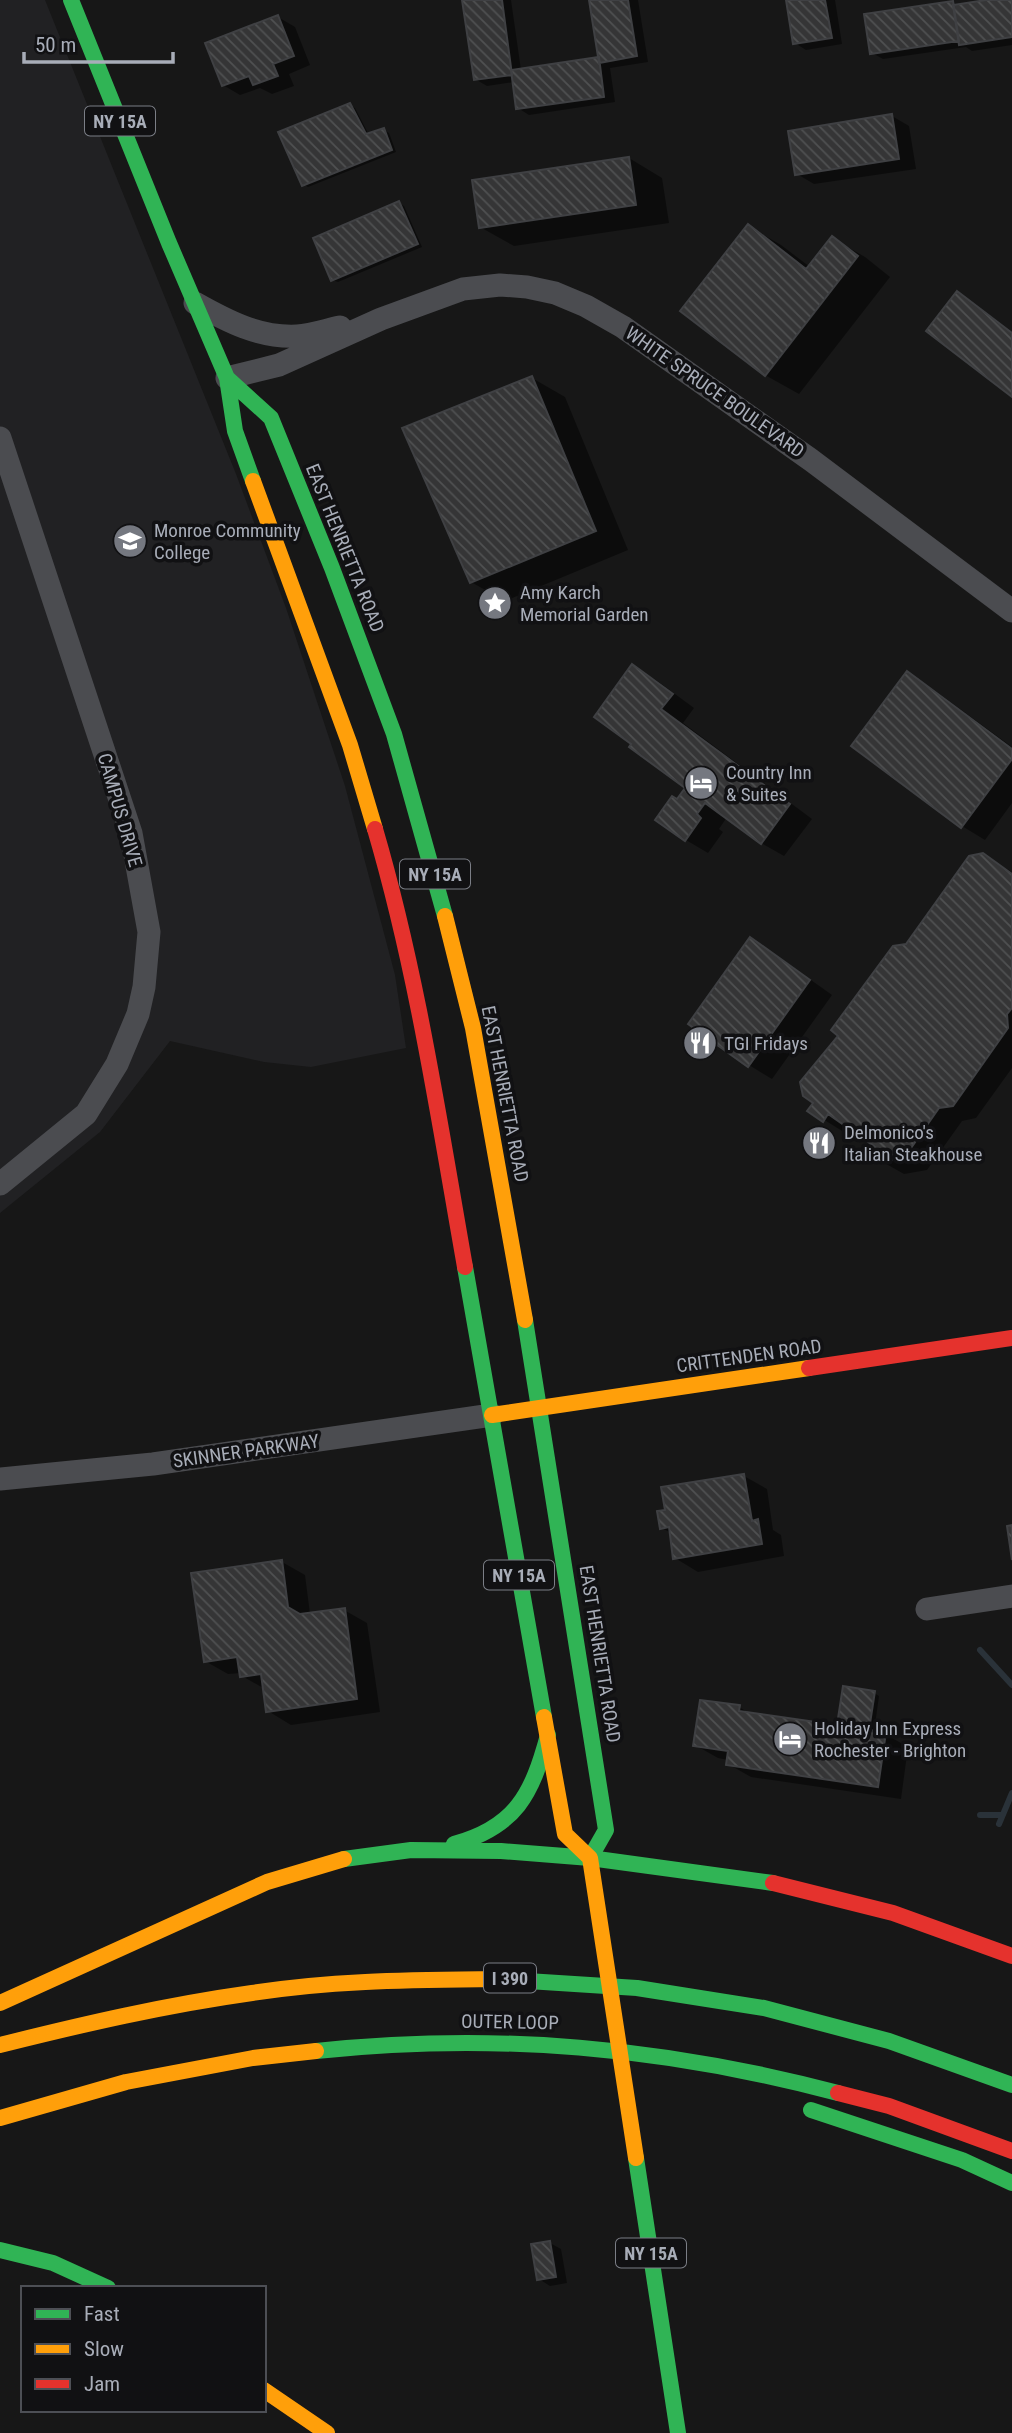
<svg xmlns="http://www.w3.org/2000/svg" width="1012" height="2433" viewBox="0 0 1012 2433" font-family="'Roboto Condensed',sans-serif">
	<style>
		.built { fill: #212123 }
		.shadow { fill: #0007 }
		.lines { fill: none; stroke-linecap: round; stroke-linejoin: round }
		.stream { stroke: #2a3239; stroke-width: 6 }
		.building { fill: url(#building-back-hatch); stroke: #3f4043; stroke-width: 2 }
		.street { stroke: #4b4c50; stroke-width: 23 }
		.fast { stroke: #30b455; stroke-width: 16 }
		.slow { stroke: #ff9f0a; stroke-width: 16 }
		.jam { stroke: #e5322d; stroke-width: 16 }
		.labels { text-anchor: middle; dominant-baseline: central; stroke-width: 7; stroke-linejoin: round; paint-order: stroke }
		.shield { fill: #111113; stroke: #7b7e86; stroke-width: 2 }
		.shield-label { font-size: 18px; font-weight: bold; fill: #a8adb8 }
		.street-label { font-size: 19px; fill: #a8adb8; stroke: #111113 }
		.poi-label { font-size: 19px; fill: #a8adb8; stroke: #111113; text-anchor: start }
	</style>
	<defs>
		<pattern id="building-back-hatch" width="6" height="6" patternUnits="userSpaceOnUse" patternTransform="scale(1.75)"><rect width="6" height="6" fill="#353536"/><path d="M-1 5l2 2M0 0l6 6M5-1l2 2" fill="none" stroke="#4f5051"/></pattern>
	</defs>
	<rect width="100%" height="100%" fill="#171717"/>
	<!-- built -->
	<path class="built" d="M0,0H45L236,474L286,608L345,786L395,975L406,1048L311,1067L264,1062L170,1041L100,1132L0,1213Z"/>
	<!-- shadow -->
	<path class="shadow" d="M464,0H511L521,70L601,59L591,0H638L648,62L610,68L615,102L529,115L518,108L514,82L487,86L475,79Z
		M788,0H835L842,44L806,50L795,43Z
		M997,0H1012V45L972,51L966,47L883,59L872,53L952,3L957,6Z
		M278,17L295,27L310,65L289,74L294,86L272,94L260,88L240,95L223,85Z
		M350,105L355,108L369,135L384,130L389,133L396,152L308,187L303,184Z
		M892,116L909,126L916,169L814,184L797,174Z
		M629,158L662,178L669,223L514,246L480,227Z
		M399,203L404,206L422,247L338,282L332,280Z
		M748,226L781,245L810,267L832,238L865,257L890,277L799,394L765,375Z
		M532,378L565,397L628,550L505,601L471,582Z
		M633,666L656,680L694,708L683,723L812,819L784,856L761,843L727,817L719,829L723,832L708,853L686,840L677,801L687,788Z
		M907,673L930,687L1012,747V803L985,840L962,826Z
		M983,855L1012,872V1068L976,1118L962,1121L927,1170L904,1174L881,1161L879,1148L851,1128L847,1134L810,1111L815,1103L840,1035L907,946Z
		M751,940L773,953L832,995L772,1079L749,1065Z
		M744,1476L767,1489L773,1530L781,1535L784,1556L698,1572L675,1558L671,1533L662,1528Z
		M282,1562L305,1575L310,1614L344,1610L367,1623L380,1712L291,1725L268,1711L265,1689L242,1676L241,1673L228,1674L205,1661Z
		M874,1693L879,1696L874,1732L885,1734L908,1747L901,1799L751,1777L728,1764V1760L718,1758L695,1745L739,1707L752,1715L846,1728Z
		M550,2243L561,2249L567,2283L550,2286L539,2279Z"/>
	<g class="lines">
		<!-- stream -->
		<path class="stream" d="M980,1650L1012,1685
			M980,1815H1002
			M999,1824L1012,1793"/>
	</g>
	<!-- building -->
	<path class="building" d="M462,0H502L512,75L474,80Z
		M589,0H628L637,56L599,63Z
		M786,0H825L832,38L793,44Z
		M986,0H1012V37L959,45L953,5Z
		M953,1L959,41L870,54L864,14Z
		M278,15L294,56L273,64L278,76L253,85L249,76L222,86L205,43Z
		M599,57L604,97L516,109L511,70Z
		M350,103L366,134L384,128L392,150L302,186L278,132Z
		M892,114L899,159L795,175L788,131Z
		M629,157L636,205L479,228L472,180Z
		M399,201L418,244L331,281L313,238Z
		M748,224L806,269L832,236L858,256L765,376L680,311Z
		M957,291L1012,333V397L926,331Z
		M532,376L596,531L470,583L402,428Z
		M632,664L673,694L661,709L790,804L761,844L705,803L697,814L701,818L685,841L655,820L672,796L677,799L685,788L629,747L631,744L594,717Z
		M907,671L1012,749V759L961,828L851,746Z
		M983,853L1012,874V1008L1007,1014L1008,1028L953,1106L939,1108L904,1158L880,1162L878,1149L828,1114L823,1122L807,1111L813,1103L803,1096L800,1082L838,1036L831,1030L893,946L906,944L969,856Z
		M750,937L810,980L748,1067L688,1024Z
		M744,1474L752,1521L758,1519L762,1544L673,1559L669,1527L660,1529L657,1511L665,1510L661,1487Z
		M1012,1525V1560L1007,1526Z
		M282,1560L288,1607L300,1614L345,1608L357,1699L266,1712L261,1674L240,1677L237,1657L204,1662L191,1573Z
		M843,1686L875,1691L869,1730L837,1725Z
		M700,1700L740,1705L739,1711L886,1732L878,1787L726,1765L728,1751L693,1746Z
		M550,2241L556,2277L537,2280L531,2244Z"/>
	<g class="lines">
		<!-- street -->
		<path class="street" d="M195,303C227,321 259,338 297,336C311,335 326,330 340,327
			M227,378L279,365L381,319L463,289L500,285L527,287L555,293L586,306L623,327L811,460L1012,611
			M0,438L131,833L149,932L144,987L138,1014L117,1064L86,1114L0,1184
			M0,1479L153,1464L492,1415
			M927,1609L1012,1596"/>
		<!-- fast -->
		<path class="fast" d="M71,0L169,243L227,378L235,431L253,481
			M227,378L271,418L332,568L394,734L445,916
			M465,1267L544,1717
			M525,1320L606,1830L590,1858
			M454,1844C516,1827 532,1794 548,1735
			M344,1859L411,1850L501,1851L590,1858L773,1883
			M497,1979L637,1988L764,2008L889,2041L1012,2085
			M316,2051C496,2032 664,2047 838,2093
			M811,2110L962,2160L1012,2183
			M636,2158L678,2433
			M0,2250L53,2263L108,2288"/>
		<!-- slow -->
		<path class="slow" d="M253,481L350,745L375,829
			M445,916L473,1028L525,1320
			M492,1415L809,1368
			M544,1717L565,1834L590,1858L636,2158
			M0,2003L267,1882L344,1859
			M0,2045C84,2024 166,2005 252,1993C333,1980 415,1980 497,1979
			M0,2118L126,2082L253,2058L316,2051
			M264,2390L327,2433"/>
		<!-- jam -->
		<path class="jam" d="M375,829C417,972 439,1120 465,1267
			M809,1368L1012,1338
			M773,1883L893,1913L1012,1956
			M838,2093L889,2106L1012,2151"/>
	</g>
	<!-- icons -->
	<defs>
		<g id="university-disc" transform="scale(1.75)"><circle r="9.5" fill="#757880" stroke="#111113"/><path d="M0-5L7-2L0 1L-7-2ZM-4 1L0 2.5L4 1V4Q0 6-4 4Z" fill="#fff"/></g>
		<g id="sight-disc" transform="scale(1.75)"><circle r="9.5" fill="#757880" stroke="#111113"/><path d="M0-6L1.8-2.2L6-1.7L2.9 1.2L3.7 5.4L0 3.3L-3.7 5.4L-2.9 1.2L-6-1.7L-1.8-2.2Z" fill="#fff"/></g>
		<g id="hotel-disc" transform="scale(1.75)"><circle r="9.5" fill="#757880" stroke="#111113"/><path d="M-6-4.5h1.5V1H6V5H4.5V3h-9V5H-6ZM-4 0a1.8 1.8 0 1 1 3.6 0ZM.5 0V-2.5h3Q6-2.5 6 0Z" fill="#fff"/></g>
		<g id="restaurant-disc" transform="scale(1.75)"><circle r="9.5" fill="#757880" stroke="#111113"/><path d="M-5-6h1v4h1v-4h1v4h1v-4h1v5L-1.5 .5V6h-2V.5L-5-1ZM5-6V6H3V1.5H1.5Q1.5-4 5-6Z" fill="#fff"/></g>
	</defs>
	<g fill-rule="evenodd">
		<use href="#university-disc" x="130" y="541"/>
		<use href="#sight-disc" x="495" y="603"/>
		<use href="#hotel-disc" x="701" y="783"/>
		<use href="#restaurant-disc" x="700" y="1043"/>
		<use href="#restaurant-disc" x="819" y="1143"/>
		<use href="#hotel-disc" x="790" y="1739"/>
	</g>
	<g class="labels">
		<!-- shield labels -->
		<g class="shield">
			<rect x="85" y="106.5" width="70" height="29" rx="5"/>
			<rect x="400" y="859.5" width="70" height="29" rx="5"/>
			<rect x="484" y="1560.5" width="70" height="29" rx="5"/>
			<rect x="484" y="1963.5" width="52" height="29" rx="5"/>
			<rect x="616" y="2238.5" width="70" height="29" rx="5"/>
		</g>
		<g class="shield-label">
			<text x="120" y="121">NY 15A</text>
			<text x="435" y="874">NY 15A</text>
			<text x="519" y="1575">NY 15A</text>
			<text x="510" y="1978">I 390</text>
			<text x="651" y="2253">NY 15A</text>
		</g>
		<!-- street labels -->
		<g class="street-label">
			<text transform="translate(715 392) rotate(35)">WHITE SPRUCE BOULEVARD</text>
			<text transform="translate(345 548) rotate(68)">EAST HENRIETTA ROAD</text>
			<text transform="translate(120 810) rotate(74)">CAMPUS DRIVE</text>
			<text transform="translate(505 1094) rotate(79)">EAST HENRIETTA ROAD</text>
			<text transform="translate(749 1356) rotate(-8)">CRITTENDEN ROAD</text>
			<text transform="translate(246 1451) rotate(-8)">SKINNER PARKWAY</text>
			<text transform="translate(600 1654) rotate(81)">EAST HENRIETTA ROAD</text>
			<text transform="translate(510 2022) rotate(1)">OUTER LOOP</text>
		</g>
		<!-- poi labels -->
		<g class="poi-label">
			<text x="154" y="530">Monroe Community<tspan x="154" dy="22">College</tspan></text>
			<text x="520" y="592">Amy Karch<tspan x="520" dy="22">Memorial Garden</tspan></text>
			<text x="726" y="772">Country Inn<tspan x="726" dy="22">&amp; Suites</tspan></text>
			<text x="724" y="1043">TGI Fridays</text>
			<text x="844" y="1132">Delmonico's<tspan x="844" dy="22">Italian Steakhouse</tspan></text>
			<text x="814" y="1728">Holiday Inn Express<tspan x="814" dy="22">Rochester - Brighton</tspan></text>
		</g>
	</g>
	<!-- legend -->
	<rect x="21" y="2286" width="245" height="126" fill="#111113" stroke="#4d4f55" stroke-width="2"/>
	<rect x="35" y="2309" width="35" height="10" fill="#30b455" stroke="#4d4f55" stroke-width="2"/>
	<text x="84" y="2321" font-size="21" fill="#a8adb8">Fast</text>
	<rect x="35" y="2344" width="35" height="10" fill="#ff9f0a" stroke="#4d4f55" stroke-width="2"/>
	<text x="84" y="2356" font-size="21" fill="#a8adb8">Slow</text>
	<rect x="35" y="2379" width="35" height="10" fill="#e5322d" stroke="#4d4f55" stroke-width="2"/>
	<text x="84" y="2391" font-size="21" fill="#a8adb8">Jam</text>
	<!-- scale -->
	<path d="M24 52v10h149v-10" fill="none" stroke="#a8adb8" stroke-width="3.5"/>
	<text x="35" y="52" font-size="21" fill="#a8adb8" stroke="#111113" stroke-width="5" paint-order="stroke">50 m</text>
</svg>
